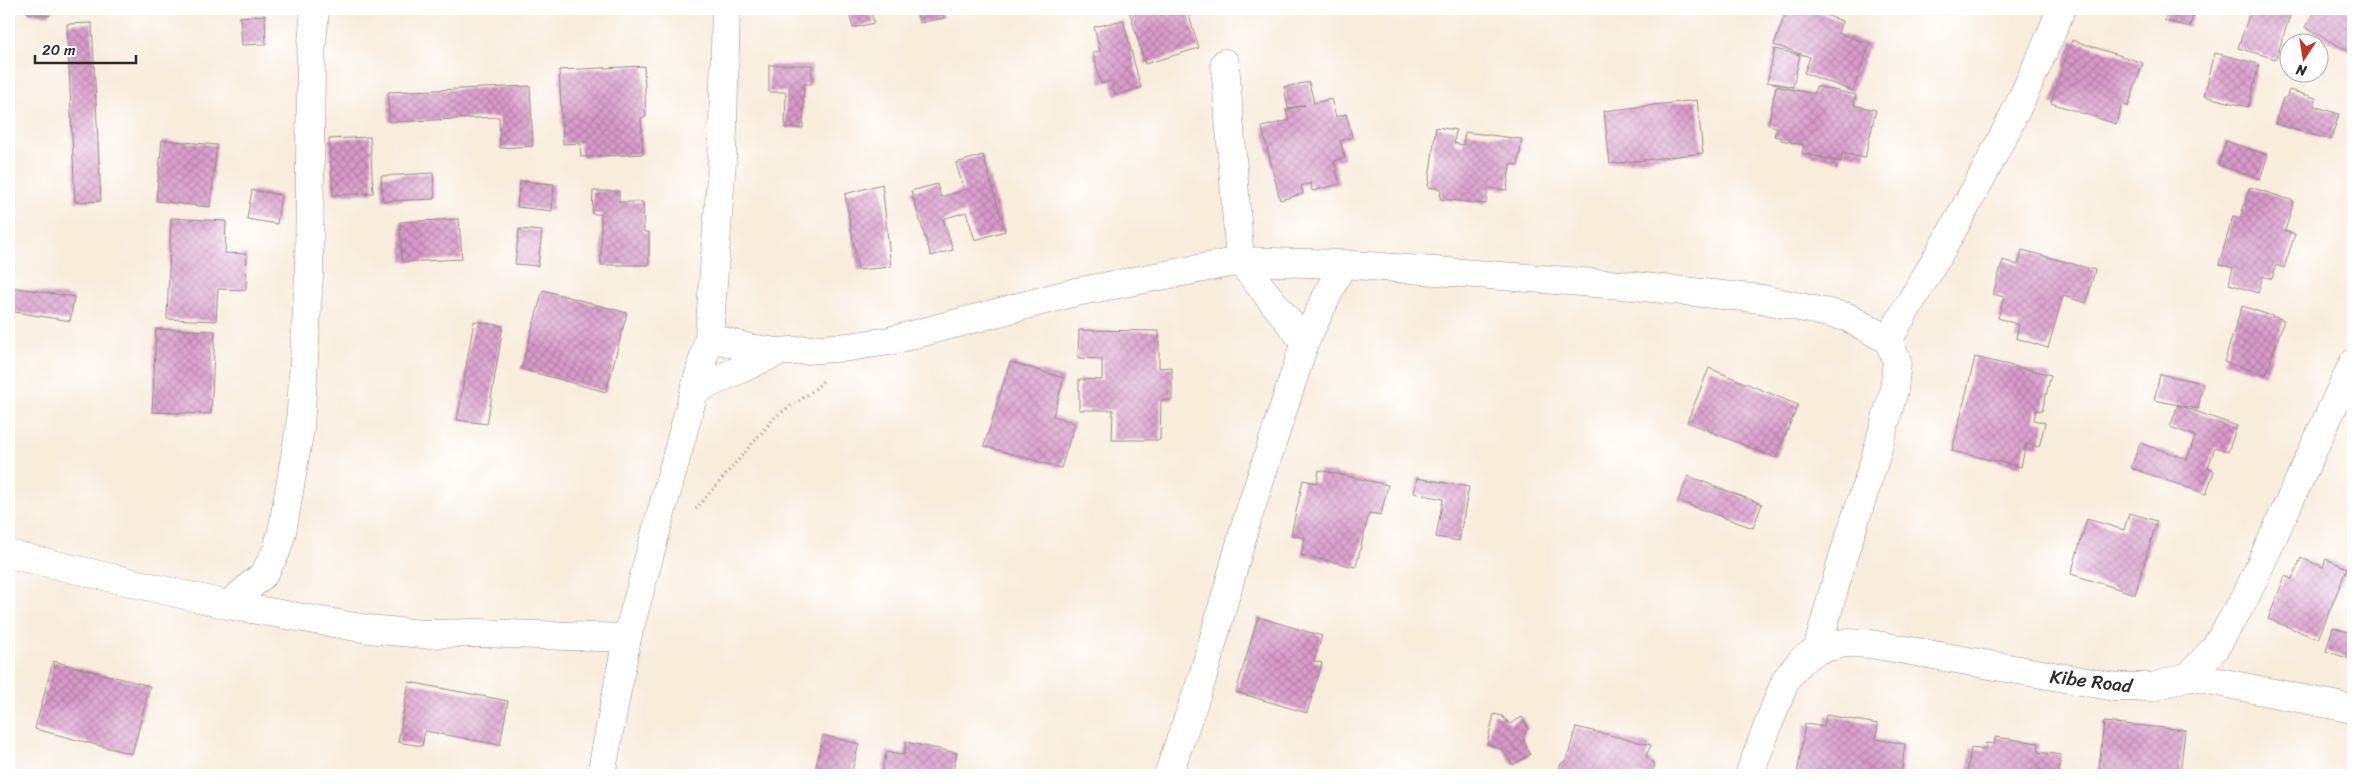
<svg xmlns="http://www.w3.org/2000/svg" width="2362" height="784" viewBox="0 0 2362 784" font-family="Sriracha,sans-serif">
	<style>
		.building { fill: url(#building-cross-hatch) }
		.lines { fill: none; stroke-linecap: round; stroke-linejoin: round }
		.minor-casing { stroke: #928c83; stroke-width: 29 }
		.path { stroke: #928c83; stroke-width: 3; stroke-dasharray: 1 4; stroke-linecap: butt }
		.minor { stroke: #fff; stroke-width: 28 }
		.labels { text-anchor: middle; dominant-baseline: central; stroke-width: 5; stroke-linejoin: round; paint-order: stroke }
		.street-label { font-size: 19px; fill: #2b2b2b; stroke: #fff }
	</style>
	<defs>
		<pattern id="building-cross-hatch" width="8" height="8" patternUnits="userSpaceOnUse" patternTransform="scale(1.25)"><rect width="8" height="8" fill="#d99aca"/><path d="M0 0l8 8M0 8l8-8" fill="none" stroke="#b07ea4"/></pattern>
	</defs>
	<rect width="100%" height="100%" fill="#fff"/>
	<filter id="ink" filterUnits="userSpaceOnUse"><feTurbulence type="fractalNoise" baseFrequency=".02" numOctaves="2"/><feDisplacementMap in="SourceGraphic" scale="10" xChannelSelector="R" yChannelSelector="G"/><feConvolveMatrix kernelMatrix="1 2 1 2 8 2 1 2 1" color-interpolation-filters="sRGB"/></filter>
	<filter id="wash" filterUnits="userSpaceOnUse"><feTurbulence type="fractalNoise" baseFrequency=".0096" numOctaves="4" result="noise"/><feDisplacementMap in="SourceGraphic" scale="20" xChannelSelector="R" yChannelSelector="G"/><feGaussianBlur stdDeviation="1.12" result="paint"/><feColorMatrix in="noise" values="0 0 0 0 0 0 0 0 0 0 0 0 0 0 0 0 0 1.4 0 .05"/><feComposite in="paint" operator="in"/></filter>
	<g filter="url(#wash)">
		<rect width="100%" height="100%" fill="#f8ecdb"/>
		<g id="blocks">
			<!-- building -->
			<path class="building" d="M28,9H51L50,16L28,13Z
				M848,9H870L874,23L853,28Z
				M916,9H942L944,18L919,23Z
				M1132,9H1187L1199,48L1145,64L1129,10Z
				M1787,9H1808L1842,21L1838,33L1870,44L1853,91L1804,73L1810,57L1774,45Z
				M2168,9H2195L2190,27L2165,21Z
				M2251,9H2292L2276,59L2238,48Z
				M2316,9H2353V54L2305,27Z
				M265,15L266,44L242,45L240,17Z
				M1123,20L1141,88L1115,95L1111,81L1101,84L1093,53L1100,51L1094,27Z
				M92,23L101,201L75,202L67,24Z
				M2072,40L2143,63L2128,107L2122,104L2116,124L2051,103Z
				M1775,49L1800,55L1793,87L1767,82Z
				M2215,53L2259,64L2248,107L2204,96Z
				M769,65H812V84H804L803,128H785L786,92H769Z
				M644,66L646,117L641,118L643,154L581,157L580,143L563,144L559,70Z
				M1309,82L1314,103L1331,99L1336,117L1346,114L1352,137L1340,141L1345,158L1334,161L1340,184L1312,191L1311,183L1301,186L1303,194L1280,200L1262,127L1289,120L1286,110L1305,105L1288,108L1284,87Z
				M530,86L533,146L500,148L499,117L389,122L388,92Z
				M1776,86L1814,94L1816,86L1856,95L1854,105L1876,110L1865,158L1842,153L1841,162L1802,153L1804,145L1781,140L1782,138L1774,136L1777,127L1768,125Z
				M2289,90L2316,98L2314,106L2339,114L2331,140L2275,124L2283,98H2286Z
				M1697,100L1703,153L1610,164L1604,111Z
				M1436,127L1456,130L1454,143L1463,145L1465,132L1522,139L1518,165L1510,164L1507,190L1488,188L1486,204L1440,199L1441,189L1428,187Z
				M370,137L373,193L333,195L329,139Z
				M162,140L217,145L210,207L156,201Z
				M2226,141L2268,155L2260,179L2218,165Z
				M983,155L1005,231L975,240L966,212L943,219L953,250L931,256L911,191L937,184L941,197L964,190L956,163Z
				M433,173L435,199L383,201L381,176Z
				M520,181L554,184L552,211L517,207Z
				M882,184L891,267L858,270L845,194Z
				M2250,187L2294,201L2285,231L2295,234L2284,268L2276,265L2272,279L2263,276L2258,293L2229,284L2233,268L2219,264L2233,216L2240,218Z
				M252,190L281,195L277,224L247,219Z
				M593,191H619V202H643L644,232H649V265H601V214H592Z
				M171,218L226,221L225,253L247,254L246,290L218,289L216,321L167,319Z
				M459,219L462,259L402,262L400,222Z
				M519,229L542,231L538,266L515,264Z
				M2022,250L2095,270L2086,303L2063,296L2048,348L2016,338L2019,325L1998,318L2004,297L1993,294L2003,260L2018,265Z
				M11,287L74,297L70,321L9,311Z
				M543,290L627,313L606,392L521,369Z
				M2242,306L2284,320L2266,375L2224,362Z
				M474,321L503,326L487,424L457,420Z
				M156,329L215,331L211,414L152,412Z
				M1079,330L1159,331V368L1172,367V400H1161L1160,440H1112L1113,410H1079V379L1102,380V359L1078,358Z
				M1975,357L2051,375L2042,411L2036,410L2034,420L2045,423L2039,447L2026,444L2021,467L1952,451Z
				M1010,362L1064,378L1053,416L1075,423L1061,468L984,446Z
				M1709,368L1798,405L1776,458L1687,422Z
				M2160,374L2203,383L2198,409L2154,400Z
				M2178,405L2237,426L2228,452L2215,447L2208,468L2214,471L2206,494L2131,468L2140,443L2187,459L2195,436L2170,427Z
				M1319,470L1388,485L1381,515L1369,513L1356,567L1301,555L1305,538L1291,535L1303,480L1317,483Z
				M1688,476L1762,504L1753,528L1678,501Z
				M1417,478L1469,487L1459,541L1436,537L1443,499L1414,493Z
				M2129,513L2157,521L2135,594L2071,574L2087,519L2124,530Z
				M2301,558L2323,567L2326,559L2347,568L2318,639L2268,619L2285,576L2292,579Z
				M1258,617L1322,636L1314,661L1322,663L1307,713L1236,692Z
				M2333,627L2353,634V660L2326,651Z
				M53,661L150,686L132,754L35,729Z
				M409,682L508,701L500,745L425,731L422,746L398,742Z
				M1494,714L1502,716L1510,724L1522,717L1528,728L1523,737L1530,755L1513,765L1502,749L1487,744Z
				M1826,715L1878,724L1876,739L1905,744L1901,775H1797L1805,724L1824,727Z
				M2104,722L2185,730L2180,775H2098Z
				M1576,727L1651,745L1646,756L1655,765L1651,775H1558L1560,765L1567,759Z
				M823,735L859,744L851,775H814Z
				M1995,737L2039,743L2038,752L2061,755L2058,775H1967L1971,748L1985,750L1986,743L1995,744Z
				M906,742L957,753L952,775H881L887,751L904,755Z"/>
		</g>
	</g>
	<g filter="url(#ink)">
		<use href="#blocks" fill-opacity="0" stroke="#928c83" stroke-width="1"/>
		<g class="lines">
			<!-- minor casing -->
			<g class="minor-casing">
				<path id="minor" d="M1225,63L1240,261L1305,342
					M709,337L749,348L777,352L849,347L889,341L1076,292L1240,261L1342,264L1634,286L1762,299L1847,317L1888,340L1897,361L1894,390L1875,459L1843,557L1817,650
					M1888,340C1936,260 1983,180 2023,96C2036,67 2050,39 2061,9
					M694,391L777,352
					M9,554L228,605L368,629L423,634L479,633L627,638
					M228,605L264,574L276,552L282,532L300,428L309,275L311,55L315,9
					M2189,676L2353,709
					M601,775L627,638L709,337L722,162L726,9
					M1168,775L1203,676L1247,520L1305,342L1342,264
					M1749,775L1786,679L1802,660L1817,650L1844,643L1871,644L2115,687H2153L2189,676L2215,648L2245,598L2353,363"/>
			</g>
			<!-- path -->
			<path class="path" d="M696,509L776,416L813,391L824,380"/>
			<!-- minor -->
			<use href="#minor" class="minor"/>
		</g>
	</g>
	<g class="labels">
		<!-- street labels -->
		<g class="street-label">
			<text transform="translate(2091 681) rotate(7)">Kibe Road</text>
		</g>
	</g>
	<!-- margin -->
	<rect width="2362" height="784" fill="none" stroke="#fff" stroke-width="30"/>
	<!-- north arrow -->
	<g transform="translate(2304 58) rotate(192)"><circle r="24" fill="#ffffff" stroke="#aaaaaa"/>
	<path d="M0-4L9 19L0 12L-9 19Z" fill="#c8321e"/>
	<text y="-8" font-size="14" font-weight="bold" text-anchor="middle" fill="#2b2b2b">N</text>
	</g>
	<!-- scale -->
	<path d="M35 55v8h101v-8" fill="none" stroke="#2b2b2b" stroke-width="2.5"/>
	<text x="42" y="55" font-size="15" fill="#2b2b2b" stroke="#ffffff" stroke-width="4" paint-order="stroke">20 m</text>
</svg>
